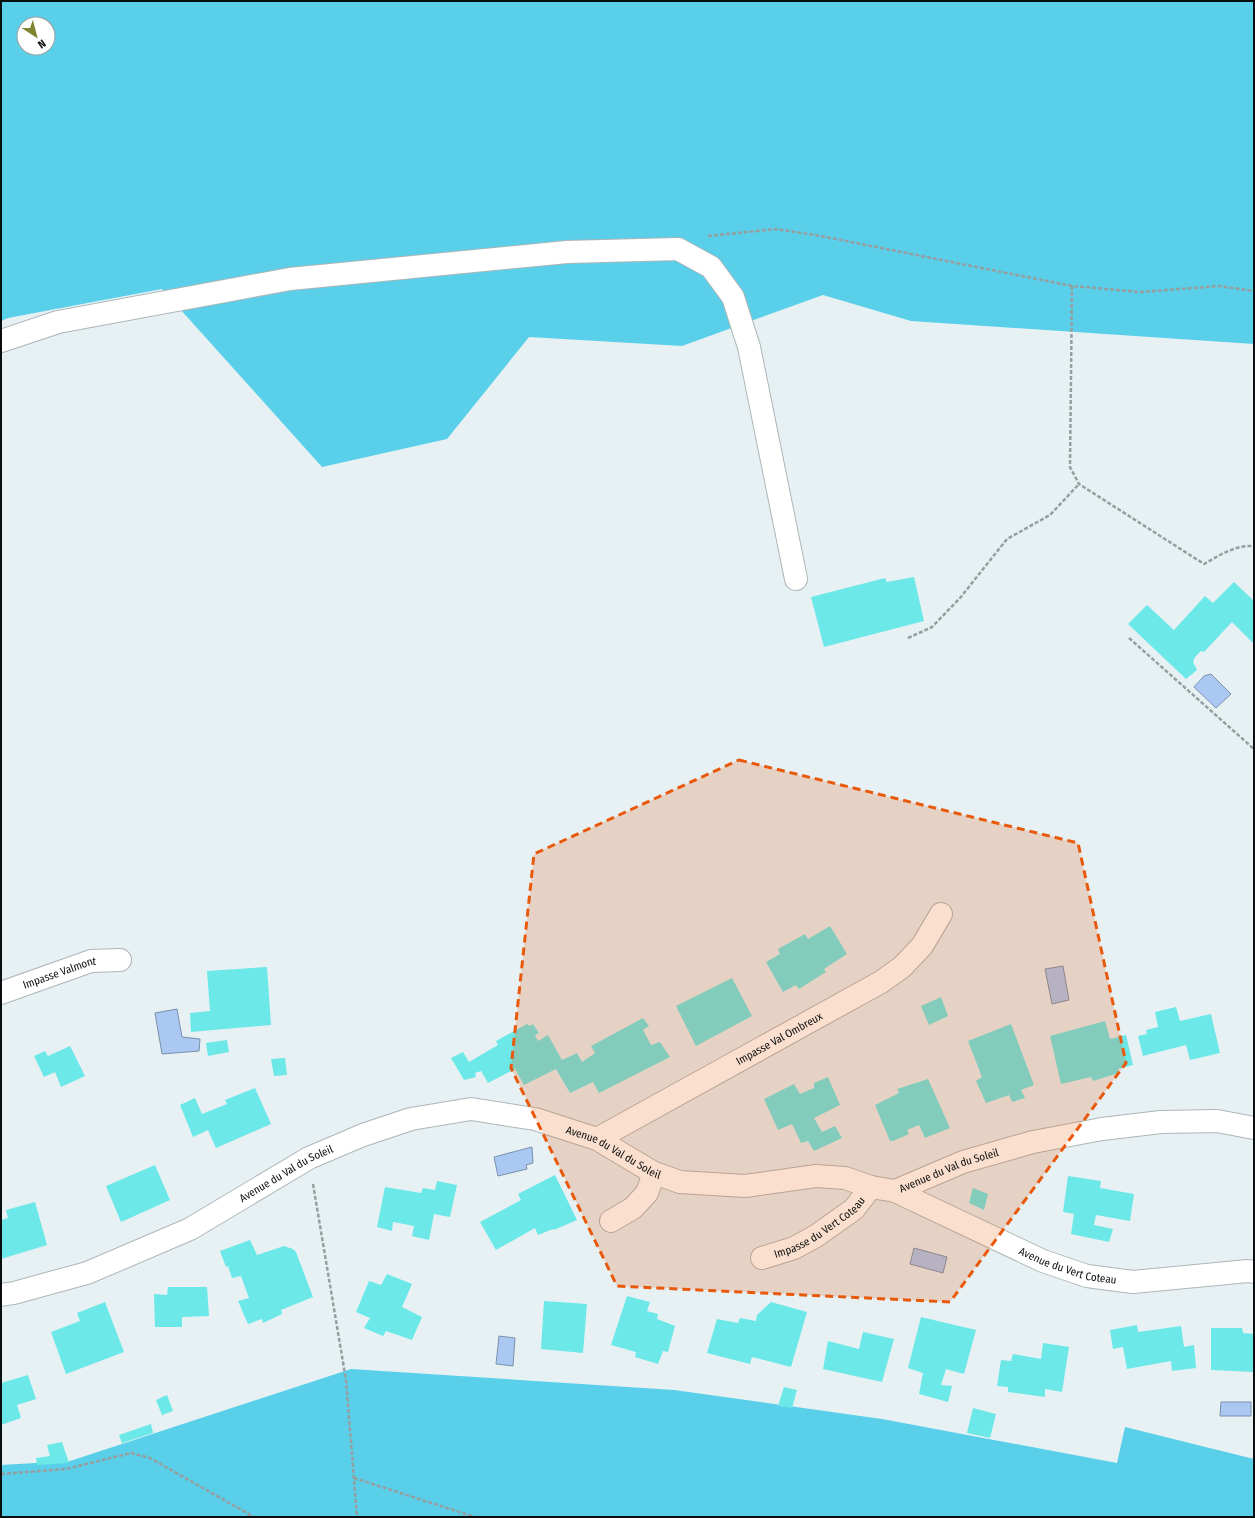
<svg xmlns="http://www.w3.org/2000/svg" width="1255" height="1518" viewBox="0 0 1255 1518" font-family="'Fira Sans Condensed',sans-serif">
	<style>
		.forest { fill: #59cfea; fill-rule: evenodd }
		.water { fill: #aac8f1; stroke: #7a90ad }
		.building { fill: #6be8e7 }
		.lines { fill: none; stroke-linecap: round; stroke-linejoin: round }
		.minor-casing { stroke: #adb6b8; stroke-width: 24 }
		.path { stroke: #979ea0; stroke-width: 2.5; stroke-dasharray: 4 2; stroke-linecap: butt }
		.minor { stroke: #fff; stroke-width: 22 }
		.marked { fill: #e8590c; fill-opacity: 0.2; stroke: #e8590c; stroke-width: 3; stroke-dasharray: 8 5; stroke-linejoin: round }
		.labels { text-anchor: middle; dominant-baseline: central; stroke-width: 3; stroke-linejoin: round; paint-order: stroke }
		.street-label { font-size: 11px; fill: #0b0e0f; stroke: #fff }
	</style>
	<rect width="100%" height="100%" fill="#e7f1f3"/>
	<!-- forest -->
	<path class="forest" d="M1,1H1254V344L911,321L823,295L682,346L529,337L447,439L322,467L162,289L8,318L1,321ZM24,24H48V48H24Z
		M351,1369L674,1390L882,1419L1117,1463L1125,1427L1254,1459V1517H1V1465L70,1461Z"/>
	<!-- water -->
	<path class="water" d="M1211,674L1231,694L1216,708L1194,687L1204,676Z
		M1063,966L1069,1000L1052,1004L1045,969Z
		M177,1009L182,1037L200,1039L199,1051L162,1054L155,1013Z
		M532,1147L533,1163L526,1165L527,1169L498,1176L494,1157Z
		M914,1248L947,1257L943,1273L910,1264Z
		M499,1336L515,1338L513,1366L496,1364Z
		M1221,1402H1251V1416H1220Z"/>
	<!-- building -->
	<path class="building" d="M914,577L924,621L824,647L811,597L885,578L887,582Z
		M1234,582L1254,601V644L1232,622L1204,652L1201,651L1195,657L1193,662L1197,670L1186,679L1128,624L1147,605L1174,630L1205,596L1213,603Z
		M830,926L847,954L824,969L826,972L799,989L796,985L783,992L766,962L780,954L778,949L805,934L808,939Z
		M267,967L271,1025L191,1032L190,1013L210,1011L207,971Z
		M732,978L752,1016L696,1046L676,1006Z
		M941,997L948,1016L929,1025L921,1006Z
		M1176,1007L1180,1021L1211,1014L1220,1053L1190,1060L1186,1045L1143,1056L1138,1036L1147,1034L1146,1030L1158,1027L1155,1012Z
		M643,1018L649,1026L643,1030L651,1045L660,1042L670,1057L599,1093L593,1082L570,1093L556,1069L524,1085L515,1069L488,1083L481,1071L475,1073L476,1077L464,1080L451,1058L463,1052L469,1062L498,1045L496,1041L527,1024L530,1026L533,1024L539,1033L535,1035L538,1041L548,1035L562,1060L577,1053L582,1062L595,1053L591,1046Z
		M1105,1021L1110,1039L1126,1035L1133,1065L1118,1069L1119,1073L1093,1081L1091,1077L1061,1084L1050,1036Z
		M1011,1024L1034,1085L1021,1090L1025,1098L1012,1102L1009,1095L986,1103L976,1081L982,1077L968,1041Z
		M227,1040L229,1052L208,1056L206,1043Z
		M70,1046L85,1076L61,1087L55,1072L44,1077L34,1056L45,1051L48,1056Z
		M285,1058L287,1075L274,1076L271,1059Z
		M828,1077L840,1105L814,1118L822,1132L835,1126L842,1138L814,1151L808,1141L801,1143L792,1124L778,1130L764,1099L794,1084L800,1094L814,1088V1083Z
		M928,1079L950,1128L925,1138L919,1125L907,1130L909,1134L893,1141H890L875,1105L899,1093L897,1089Z
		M255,1088L271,1124L216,1148L208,1130L193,1137L180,1105L195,1098L202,1114L227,1104L225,1100Z
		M155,1165L170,1200L121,1222L106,1186Z
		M555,1175L577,1220L554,1230L553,1229L538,1235L535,1228L496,1250L480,1222L521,1200L518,1194Z
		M1068,1176L1101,1181L1100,1188L1134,1194L1130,1221L1096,1215L1094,1225L1113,1229L1109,1242L1071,1234L1074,1214L1063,1212Z
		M437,1181L457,1185L450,1217L434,1214L429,1240L412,1236L414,1226L393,1222L392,1231L377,1227L385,1187L421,1193L423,1188L435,1190Z
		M973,1188L988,1194L984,1210L969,1203Z
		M35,1202L47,1245L1,1259V1220L8,1218L6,1210Z
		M250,1240L257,1255L284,1246L293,1249L296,1252L313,1297L281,1310L282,1314L263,1323L262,1319L248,1324L238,1301L249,1298L241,1276L232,1278L228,1266L226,1267L220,1251Z
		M387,1274L412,1284L402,1307L422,1317L412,1340L386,1331L383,1336L364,1328L370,1318L356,1312L369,1281L381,1285Z
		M168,1287H207L209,1316L182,1317V1327H155L154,1294L167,1295Z
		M627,1296L650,1302L647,1311L658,1314L657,1319L675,1326L668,1352L663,1351L658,1364L635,1357L636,1352L611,1345Z
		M544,1301L587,1304L583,1353L541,1349Z
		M105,1302L124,1352L66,1374L51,1332L80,1321L77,1313Z
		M771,1302L807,1312L791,1367L752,1357L750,1364L707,1353L717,1319L738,1323L740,1318L756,1321L757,1315Z
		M921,1317L976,1330L964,1374L946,1369L941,1385L952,1386L948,1402L919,1394L923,1373L908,1368Z
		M1137,1325L1138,1332L1181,1326L1184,1347L1194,1345L1196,1368L1172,1371L1171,1361L1127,1369L1123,1347L1113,1349L1110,1330Z
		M1211,1328H1242L1243,1333L1254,1334V1372L1211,1370Z
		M863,1332L894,1339L882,1382L823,1369L828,1341L859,1349Z
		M1043,1343L1069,1347L1062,1392L1045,1389V1397L1008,1392V1387L997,1386L1001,1360L1011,1361L1013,1354L1041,1359Z
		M28,1375L36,1399L17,1405L21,1418L1,1425V1383Z
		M784,1387L797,1390L792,1408L778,1406Z
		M167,1395L173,1411L162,1415L156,1400Z
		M973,1408L996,1414L990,1438L967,1433Z
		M151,1424L153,1433L122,1443L119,1435Z
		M62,1442L69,1463L37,1465L36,1458L50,1456L47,1445Z"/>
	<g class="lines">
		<!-- minor casing -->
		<g class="minor-casing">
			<g id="minor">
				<path d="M1,341L58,322L290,279L567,252L678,249L711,267L733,297L749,347L796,579"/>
				<path id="s1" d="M1,993L91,961L120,960"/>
				<path id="s2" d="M597,1139L881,982L902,967L922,946L941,914"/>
				<path id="s3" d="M895,1191L1043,1261L1087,1276L1133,1282L1248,1271L1254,1272"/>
				<path d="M611,1221L633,1208L647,1193L654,1173"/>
				<path id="s4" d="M762,1258L794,1248L816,1236L854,1209L871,1187"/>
				<path id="s5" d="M1,1295L14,1293L87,1273L190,1229L309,1158L363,1135L411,1119L471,1109L535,1119L597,1139L654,1173L680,1182L745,1186L816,1176L845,1178L871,1187L895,1191L963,1162L1033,1142L1102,1129L1161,1122L1217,1121L1254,1128"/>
			</g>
		</g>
		<!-- path -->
		<path class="path" d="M708,236L776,229L821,236L1072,286L1141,292L1219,286L1254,291
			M1072,286L1070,467L1079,484L1204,564C1220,555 1235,545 1254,546
			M908,638L932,627L960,598L1007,539L1050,515L1079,484
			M1129,638L1254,749
			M313,1184L346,1380L357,1517
			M1,1474L66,1469L131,1453L150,1458L254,1517
			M354,1478L475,1517"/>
		<!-- minor -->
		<use href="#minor" class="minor"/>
	</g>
	<!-- marked area -->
	<path class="marked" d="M739,760L1078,843L1126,1063L950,1302L617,1286L511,1068L534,854Z"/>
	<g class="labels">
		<!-- street labels -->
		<g class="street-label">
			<text stroke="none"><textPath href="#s1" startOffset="62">Impasse Valmont</textPath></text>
			<text stroke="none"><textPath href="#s2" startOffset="208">Impasse Val Ombreux</textPath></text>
			<text stroke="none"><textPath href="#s5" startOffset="660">Avenue du Val du Soleil</textPath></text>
			<text stroke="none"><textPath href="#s5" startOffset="1009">Avenue du Val du Soleil</textPath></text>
			<text stroke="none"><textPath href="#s5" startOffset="312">Avenue du Val du Soleil</textPath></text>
			<text stroke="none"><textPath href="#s4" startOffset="66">Impasse du Vert Coteau</textPath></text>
			<text stroke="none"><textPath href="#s3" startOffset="189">Avenue du Vert Coteau</textPath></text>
		</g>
	</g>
	<!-- border -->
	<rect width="1255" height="1518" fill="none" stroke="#0b0e0f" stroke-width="4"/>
	<!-- north arrow -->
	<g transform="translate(36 36) rotate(144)"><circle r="19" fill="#ffffff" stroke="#9d9f9f"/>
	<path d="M0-3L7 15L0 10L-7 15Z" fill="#81852f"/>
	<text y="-6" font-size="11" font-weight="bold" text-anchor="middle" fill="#0b0e0f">N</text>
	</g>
</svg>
